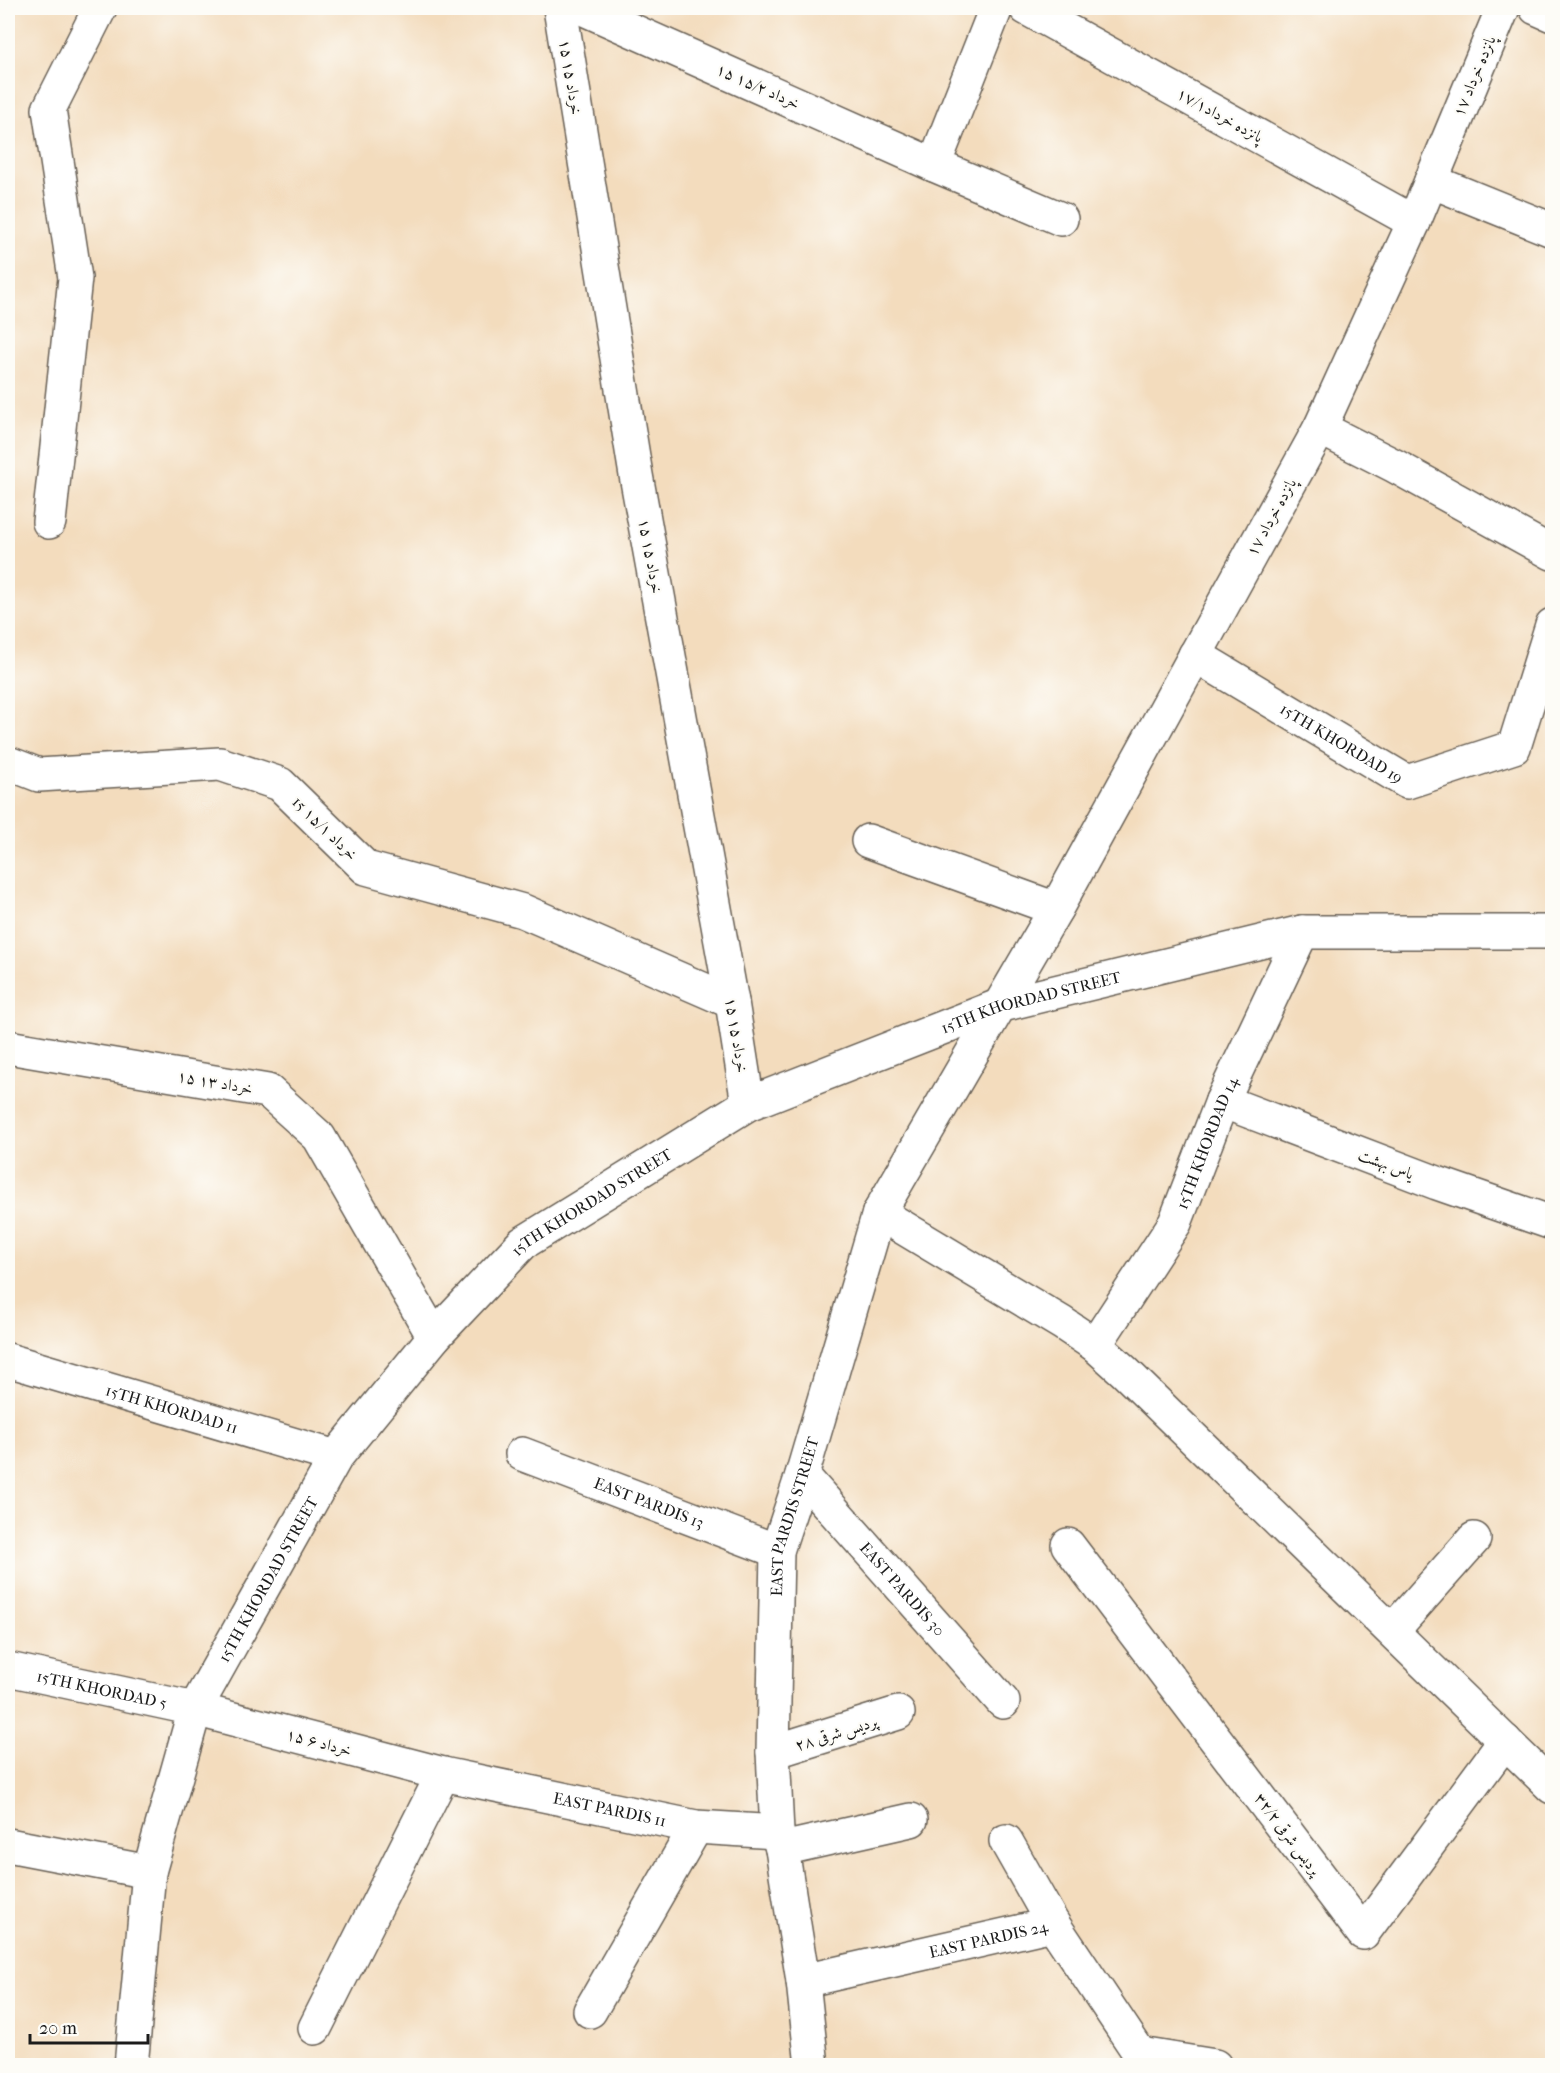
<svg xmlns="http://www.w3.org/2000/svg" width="1560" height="2073" viewBox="0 0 1560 2073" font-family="'IM FELL French Canon',Amiri,serif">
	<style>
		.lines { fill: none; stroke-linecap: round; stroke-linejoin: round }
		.minor-casing { stroke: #675f54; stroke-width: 36 }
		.minor { stroke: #fff; stroke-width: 33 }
		.labels { text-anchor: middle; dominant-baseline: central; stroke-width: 4.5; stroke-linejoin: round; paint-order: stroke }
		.street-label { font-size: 16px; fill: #1c1c1c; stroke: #fdfcf7 }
	</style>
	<rect width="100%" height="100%" fill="#fdfcf7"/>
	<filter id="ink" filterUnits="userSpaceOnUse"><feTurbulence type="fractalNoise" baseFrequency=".0167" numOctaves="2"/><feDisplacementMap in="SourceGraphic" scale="12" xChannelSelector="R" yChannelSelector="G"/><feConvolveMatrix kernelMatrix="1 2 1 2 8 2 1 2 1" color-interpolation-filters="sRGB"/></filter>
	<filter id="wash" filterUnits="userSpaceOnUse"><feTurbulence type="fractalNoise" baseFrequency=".008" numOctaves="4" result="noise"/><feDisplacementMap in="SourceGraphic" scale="24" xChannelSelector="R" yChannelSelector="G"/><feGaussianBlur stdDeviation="1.35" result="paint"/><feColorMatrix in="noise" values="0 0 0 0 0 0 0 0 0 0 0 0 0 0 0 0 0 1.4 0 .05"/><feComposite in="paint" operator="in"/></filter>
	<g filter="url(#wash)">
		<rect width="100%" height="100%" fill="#f3dcbd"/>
	</g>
	<g filter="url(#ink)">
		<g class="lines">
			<!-- minor casing -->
			<g class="minor-casing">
				<g id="minor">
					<path d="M560,8L636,475L732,1002L748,1104"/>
					<path d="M582,8L934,165L1061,219"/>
					<path d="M1026,8L1414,222"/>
					<path d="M1536,8L1552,15"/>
					<path d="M934,165L996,8"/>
					<path d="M1431,181L1552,230"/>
					<path d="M1320,428L1395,466L1552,553"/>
					<path d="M49,522L75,278L49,109L100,8"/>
					<path id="s1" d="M1195,655L1407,782L1514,747L1552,625"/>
					<path d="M8,763L39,775L220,764L280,784L366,868L523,911L732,1002"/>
					<path d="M868,841L1056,909"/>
					<path d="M8,1047L268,1091L319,1137L434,1337"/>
					<path d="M1222,1101L1437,1183L1552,1223"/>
					<path d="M879,1213L1062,1323L1095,1345L1124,1371L1552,1787"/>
					<path id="s2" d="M1095,1345L1175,1223L1222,1101L1302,932"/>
					<path id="s3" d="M8,1360L336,1457"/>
					<path id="s4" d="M522,1454L777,1551"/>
					<path id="s5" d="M802,1475L1003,1702"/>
					<path d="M1068,1545L1363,1933L1505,1741"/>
					<path d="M1393,1630L1474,1539"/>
					<path id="s6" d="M8,1669L195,1709L443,1774L696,1827L777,1832"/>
					<path d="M773,1752L898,1713"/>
					<path d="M1006,1841L1053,1924"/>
					<path d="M8,1845L149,1872"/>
					<path d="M782,1849L911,1820"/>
					<path id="s7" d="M803,1981L1053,1924L1140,2054L1215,2066"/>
					<path d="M590,2011L696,1827"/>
					<path d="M315,2028L443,1774"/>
					<path id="s8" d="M131,2066L149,1872L195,1709L336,1457L434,1337L523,1243L748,1104L998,1006L1302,932H1552"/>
					<path id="s9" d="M812,2066L803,1981L782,1849L777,1832L773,1752L777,1551L802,1475L879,1213L1056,909L1320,428L1414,222L1503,8"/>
				</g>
			</g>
			<!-- minor -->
			<use href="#minor" class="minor"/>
		</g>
	</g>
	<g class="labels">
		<!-- street labels -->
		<g class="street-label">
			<text transform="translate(1474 76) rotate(-67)">پانزده خرداد ۱۷</text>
			<text transform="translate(571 77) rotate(81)">۱۵ خرداد ۱۵</text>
			<text transform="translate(758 86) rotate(24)">۱۵ خرداد ۱۵/۲</text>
			<text transform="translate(1220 115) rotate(29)">پانزده خرداد۱۷/۱</text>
			<text transform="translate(1271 517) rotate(-61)">پانزده خرداد ۱۷</text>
			<text transform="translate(651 556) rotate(80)">۱۵ خرداد ۱۵</text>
			<text stroke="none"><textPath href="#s1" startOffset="171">15TH KHORDAD 19</textPath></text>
			<text transform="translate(325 828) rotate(44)">15 خرداد ۱۵/۱</text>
			<text stroke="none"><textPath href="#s8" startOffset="1503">15TH KHORDAD STREET</textPath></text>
			<text transform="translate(737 1035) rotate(81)">۱۵ خرداد ۱۵</text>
			<text transform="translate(215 1082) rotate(10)">۱۵ خرداد ۱۳</text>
			<text stroke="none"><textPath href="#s2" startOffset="232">15TH KHORDAD 14</textPath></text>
			<text transform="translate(1386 1164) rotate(21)">یاس بهشت</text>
			<text stroke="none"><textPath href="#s8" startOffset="1017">15TH KHORDAD STREET</textPath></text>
			<text stroke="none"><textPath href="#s3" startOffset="171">15TH KHORDAD 11</textPath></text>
			<text stroke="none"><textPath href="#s4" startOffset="136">EAST PARDIS 13</textPath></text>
			<text stroke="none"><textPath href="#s9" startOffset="555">EAST PARDIS STREET</textPath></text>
			<text stroke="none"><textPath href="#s8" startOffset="513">15TH KHORDAD STREET</textPath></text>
			<text stroke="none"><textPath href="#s5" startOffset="152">EAST PARDIS 30</textPath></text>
			<text stroke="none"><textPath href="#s6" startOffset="96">15TH KHORDAD 5</textPath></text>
			<text transform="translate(836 1733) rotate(-17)">پردیس شرقی ۲۸</text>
			<text transform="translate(319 1742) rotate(15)">۱۵ خرداد ۶</text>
			<text stroke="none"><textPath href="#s6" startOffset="618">EAST PARDIS 11</textPath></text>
			<text transform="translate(1288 1834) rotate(53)">پردیس شرقی ۳۲/۲</text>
			<text stroke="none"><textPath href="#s7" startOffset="190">EAST PARDIS 24</textPath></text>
		</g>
	</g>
	<!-- margin -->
	<rect width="1560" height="2073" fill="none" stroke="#fdfcf7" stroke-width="30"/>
	<!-- scale -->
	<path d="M30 2034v9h118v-9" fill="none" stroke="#1c1c1c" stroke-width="3"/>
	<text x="39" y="2034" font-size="18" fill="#1c1c1c" stroke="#fdfcf7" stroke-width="4.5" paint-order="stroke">20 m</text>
</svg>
